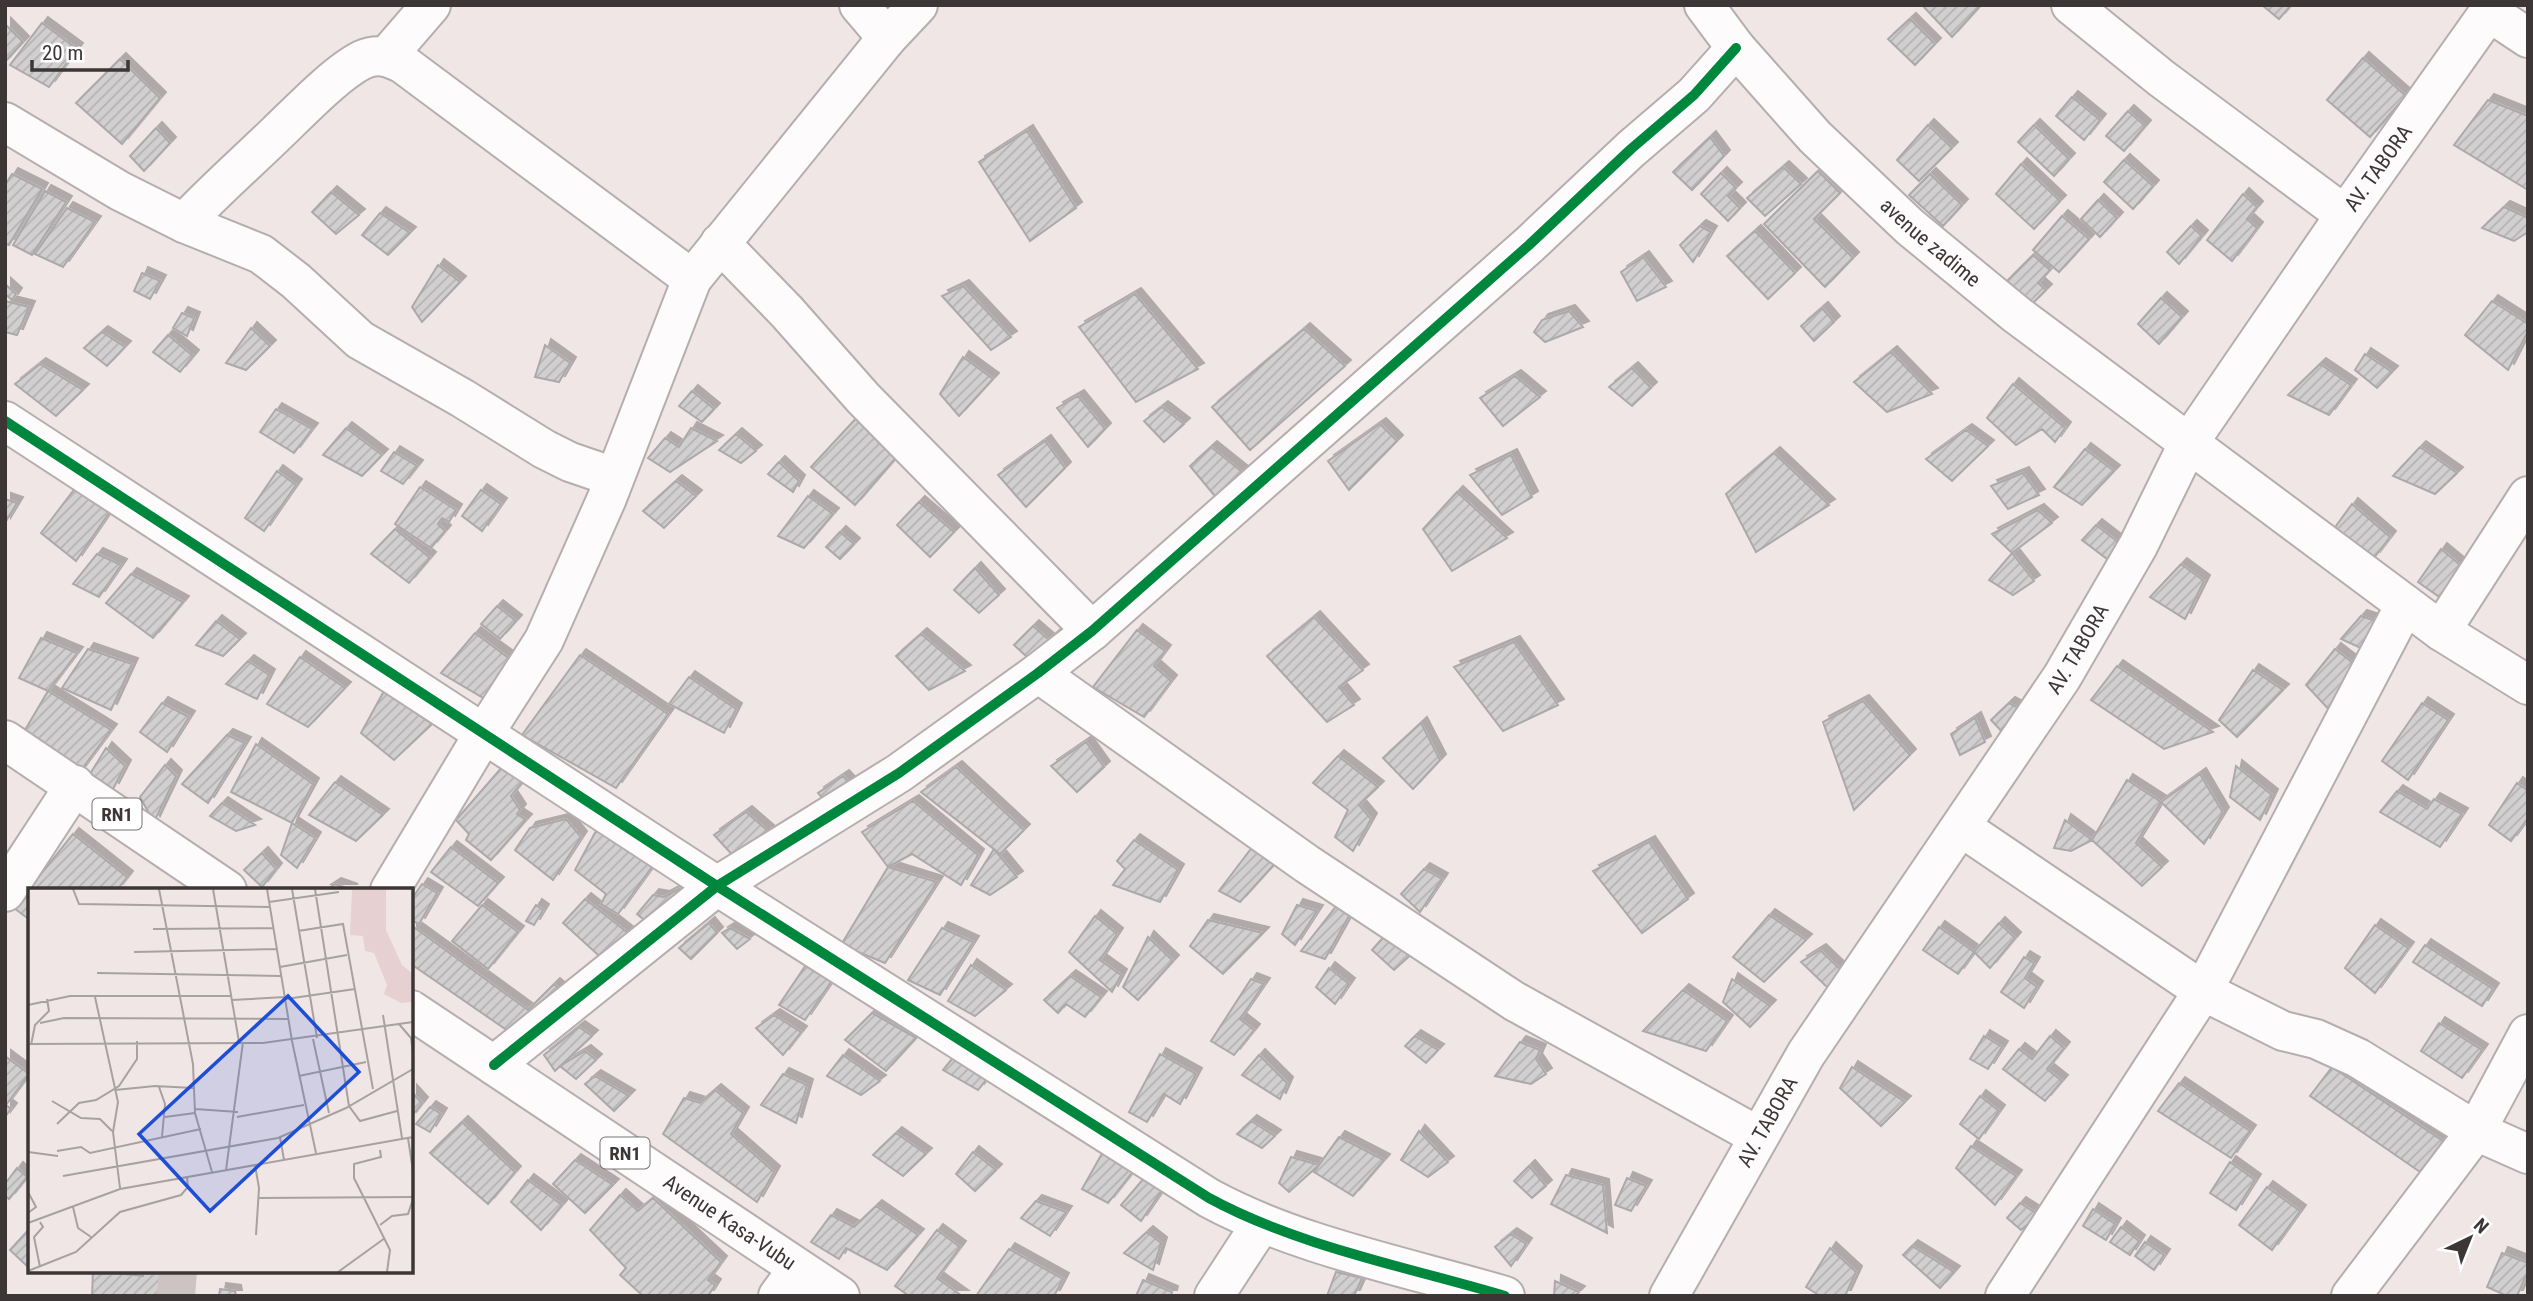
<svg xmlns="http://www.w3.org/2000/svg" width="2533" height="1301" viewBox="0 0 2533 1301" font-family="'Roboto Condensed',sans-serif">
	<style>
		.building { fill: url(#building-hatch); stroke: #aba9ab; stroke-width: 2; filter: url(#shadow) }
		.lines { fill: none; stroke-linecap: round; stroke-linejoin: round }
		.minor-tunnel { stroke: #cdc3c3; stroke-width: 38; stroke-dasharray: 38 19; stroke-linecap: butt }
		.minor-casing { stroke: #b6aeae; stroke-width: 42 }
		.highway-casing { stroke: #b6aeae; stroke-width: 42 }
		.minor { stroke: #fdfbfb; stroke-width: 38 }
		.highway { stroke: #fdfbfb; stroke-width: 38 }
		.cycleway-casing { stroke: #fff; stroke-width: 15 }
		.cycleway { stroke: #00873e; stroke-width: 10 }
		.labels { text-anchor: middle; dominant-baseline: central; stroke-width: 5; stroke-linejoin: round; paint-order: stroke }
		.shield { fill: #fff; stroke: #777273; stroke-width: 2 }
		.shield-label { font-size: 19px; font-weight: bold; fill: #3d3637 }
		.street-label { font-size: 21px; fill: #3d3637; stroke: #fff }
		.inset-road { fill: none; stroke: #a9a0a0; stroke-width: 2 }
		.view { fill: #1d4ed8; fill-opacity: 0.15; stroke: #1d4ed8; stroke-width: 3.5 }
		.inset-edge { fill: none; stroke: #3d3637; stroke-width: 3.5 }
	</style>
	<defs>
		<pattern id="building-hatch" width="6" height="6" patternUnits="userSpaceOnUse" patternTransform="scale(1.75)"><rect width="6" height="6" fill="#d1cfd0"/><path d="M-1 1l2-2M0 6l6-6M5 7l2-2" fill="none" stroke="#b4b2b3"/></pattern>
		<filter id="shadow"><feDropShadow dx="6" dy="-6" stdDeviation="0" flood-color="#0004"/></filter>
	</defs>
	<rect width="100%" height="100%" fill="#f1e6e6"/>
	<!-- building -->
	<path class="building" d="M1922,5H1981L1952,37Z
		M2262,5H2291L2279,19Z
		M1910,19L1935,44L1915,65L1888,39Z
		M42,23L77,49L49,87L10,65Z
		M5,24L23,42L5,62Z
		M2363,58L2406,96L2370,137L2327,100Z
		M120,59L160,98L122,144L76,103Z
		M2072,97L2100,120L2084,140L2056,116Z
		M2488,100L2528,116V190L2454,145Z
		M2128,111L2145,126L2124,151L2106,136Z
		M1928,125L1952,148L1919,181L1897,160Z
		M2034,125L2069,159L2054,176L2018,142Z
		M156,128L170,143L144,171L130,156Z
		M1027,131L1076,208L1030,241L979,162Z
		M1710,137L1724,156L1692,190L1673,172Z
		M2124,160L2153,186L2133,209L2104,182Z
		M2021,164L2060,201L2034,229L1996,194Z
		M1783,167L1801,184L1765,216L1747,198Z
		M1818,171L1840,193L1814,219L1853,258L1825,287L1764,224Z
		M1721,173L1736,188L1728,196L1740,208L1728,221L1701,194Z
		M12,174L42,189L9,245L5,244V185Z
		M1930,174L1962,205L1943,226L1909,195Z
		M45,191L66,202L32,255L13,245Z
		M331,192L359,215L336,234L312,212Z
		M2243,194L2257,207L2247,219L2257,228L2232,261L2207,240Z
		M2098,200L2117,218L2100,237L2081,219Z
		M2504,207L2528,218V232L2514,241L2482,228Z
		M67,208L95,222L63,267L35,254Z
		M380,213L410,233L388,255L362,235Z
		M2062,216L2089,239L2059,272L2033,250Z
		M1700,226L1711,232L1693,262L1680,245Z
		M2191,226L2202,236L2179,264L2167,252Z
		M1755,231L1795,273L1768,299L1727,256Z
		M2033,255L2050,270L2038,283L2046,290L2031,305L2007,281Z
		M1643,257L1666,287L1637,301L1621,272Z
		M438,265L460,282L422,322L412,307Z
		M142,273L160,281L150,299L134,291Z
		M5,284L16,294L12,300L5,294Z
		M963,286L1011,337L991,350L942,296Z
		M1135,294L1198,369L1136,402L1079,327Z
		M2161,298L2182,317L2159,344L2138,324Z
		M5,301L29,307L17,335L5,332Z
		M2492,301L2528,324V331L2508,370L2465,335Z
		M1822,308L1834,322L1814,341L1801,326Z
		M1569,311L1583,327L1545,342L1534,332L1542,320Z
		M182,313L194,318L187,336L173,328Z
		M251,328L270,346L246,370L226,363Z
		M1304,329L1345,366L1250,450L1212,407Z
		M102,332L125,347L107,366L84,348Z
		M168,335L193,356L180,372L153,352Z
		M545,345L570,363L559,382L535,377Z
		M1891,352L1932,394L1887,412L1854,382Z
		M2365,354L2392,372L2377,388L2355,370Z
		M963,357L993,379L959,416L940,394Z
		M40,364L83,390L56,416L15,384Z
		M2320,364L2351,385L2329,415L2288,395Z
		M1632,368L1651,388L1632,406L1609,387Z
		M1515,376L1540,397L1503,426L1480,398Z
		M2013,384L2065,428L2055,442L2042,429L2016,445L1987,418Z
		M692,391L714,409L702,422L679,406Z
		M1078,396L1105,429L1088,447L1057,408Z
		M1162,407L1184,424L1164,442L1144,421Z
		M276,409L312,429L294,453L260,432Z
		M860,414L908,444L855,505L811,467Z
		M1380,424L1397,441L1349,490L1328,461Z
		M346,428L382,455L362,476L323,455Z
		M691,428L717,441L670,472L648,458L665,438L679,447Z
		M1966,430L1988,446L1952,481L1926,459Z
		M736,434L756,451L741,463L719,450Z
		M1045,441L1065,468L1026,507L998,475Z
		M1211,447L1246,475L1219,501L1190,466Z
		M2420,447L2457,473L2435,494L2393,476Z
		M2085,449L2114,471L2082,505L2054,487Z
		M394,452L417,466L403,484L381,471Z
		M1774,453L1829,505L1756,552L1726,494Z
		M1511,455L1532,497L1502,515L1470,475Z
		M779,462L799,481L793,492L768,474Z
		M277,471L296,485L264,531L245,518Z
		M2023,473L2039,495L2008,509L1991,486Z
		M676,481L696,496L664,528L643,511Z
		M76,487L111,510L76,561L41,533Z
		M420,487L456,510L449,522L442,518L438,524L445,531L431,548L395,524Z
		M481,490L501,504L482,531L462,516Z
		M1457,492L1507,538L1452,571L1423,529Z
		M808,496L833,514L804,548L778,536Z
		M5,499L17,503L5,523Z
		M919,502L954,532L930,557L897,525Z
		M2352,504L2390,537L2374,558L2333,530Z
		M2038,510L2052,523L2012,553L1992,534Z
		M2096,525L2122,545L2115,565L2082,540Z
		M395,529L430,558L409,583L371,554Z
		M840,532L854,544L840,559L826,547Z
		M2441,549L2465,569L2445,601L2418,582Z
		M2012,553L2034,581L2013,595L1989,580Z
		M97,554L121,565L99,597L73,584Z
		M2181,564L2204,581L2185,619L2150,597Z
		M975,568L999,595L979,613L954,590Z
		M131,574L183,602L153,638L106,603Z
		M497,606L516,621L500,639L481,624Z
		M2361,616L2382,623L2363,649L2341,639Z
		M1074,617L1040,669L1014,645L1033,626L1049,640Z
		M1314,617L1363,670L1339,687L1354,705L1327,722L1267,656Z
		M216,621L240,639L223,656L196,645Z
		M1137,630L1165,651L1154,666L1171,681L1144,717L1093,687Z
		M475,633L514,662L500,708L441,673Z
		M921,634L965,671L929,690L896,656Z
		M41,638L77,653L48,691L19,678Z
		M1514,642L1558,705L1503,731L1454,667Z
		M88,649L132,664L111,710L62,688Z
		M2335,649L2357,666L2333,714L2306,685Z
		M580,655L668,714L616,788L522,735Z
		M300,657L345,688L308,727L267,704Z
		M248,661L269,675L257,699L226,684Z
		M2117,666L2213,732L2164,749L2091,700Z
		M2253,670L2283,690L2237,737L2219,720Z
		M689,677L736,709L724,733L669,704Z
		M48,691L111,730L79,773L25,730Z
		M384,691L432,724L394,760L361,733Z
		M1863,701L1910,755L1854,810L1823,722Z
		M162,703L189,717L167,752L140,732Z
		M2009,703L2024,711L2005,735L1991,720Z
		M2422,703L2448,720L2408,780L2382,761Z
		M1975,718L1985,742L1960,755L1951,734Z
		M1421,723L1440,760L1413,789L1383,758Z
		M227,735L245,743L208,803L182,784Z
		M1086,742L1104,767L1077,792L1051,766Z
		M256,744L313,784L292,823L231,792Z
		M106,748L125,766L113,789L90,774Z
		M1338,756L1378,787L1359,805L1371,819L1353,851L1335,837L1348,810L1313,783Z
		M165,765L176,776L154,822L140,797Z
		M504,765L523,781L511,796L520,810L517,814L526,820L491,860L466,840L469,834L456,820Z
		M2236,766L2272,795L2260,820L2230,797Z
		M956,767L1024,830L1000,854L921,792Z
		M2200,774L2223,813L2204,844L2161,802Z
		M843,776L854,788L830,807L818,793Z
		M2127,780L2161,802L2136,843L2162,867L2142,886L2092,840Z
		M335,782L383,815L356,841L309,815Z
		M2517,783L2528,791V818L2511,841L2489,825Z
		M2397,791L2427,809L2434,799L2462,814L2440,847L2380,812Z
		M913,801L978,855L961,885L912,854L888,867L862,832Z
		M222,803L255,825L236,831L210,816Z
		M746,812L768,831L737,860L714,835Z
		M566,819L581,837L553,880L515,850L530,828Z
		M2065,820L2092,840L2071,851L2054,848Z
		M292,823L315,838L297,868L281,855Z
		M596,831L654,864L618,914L601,904L606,894L575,870Z
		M73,834L127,877L117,890H30V920L14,908Z
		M1134,840L1178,870L1160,902L1113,885L1125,869L1117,861Z
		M1256,842L1280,858L1240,902L1219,891Z
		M1649,842L1688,899L1642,933L1593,871Z
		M451,847L498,883L478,906L431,872Z
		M994,849L1017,877L990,895L971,885Z
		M262,853L276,869L262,887L244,870Z
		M888,867L937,882L885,963L841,945Z
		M1424,869L1442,879L1420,912L1401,894Z
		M335,884L352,890H326Z
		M422,884L437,893L419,924L411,920V900Z
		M679,889L693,896L654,928L637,914L653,895L664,897Z
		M585,899L638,941L608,964L563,923Z
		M1341,900L1354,907L1325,959L1301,951Z
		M482,905L518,932L488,969L452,941Z
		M536,905L543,910L534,925L526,921Z
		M1297,905L1317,911L1295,945L1282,934Z
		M1769,915L1806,940L1764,982L1733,957Z
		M1095,916L1117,934L1100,960L1121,975L1112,992L1069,952Z
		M1208,920L1263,933L1223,974L1190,946Z
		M709,923L717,933L691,959L679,948Z
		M1999,923L2015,938L1990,968L1974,952Z
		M411,925L528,1010L554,984L568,996L521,1040L411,964Z
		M2375,925L2408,948L2375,993L2345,968Z
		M1939,927L1974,952L1958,974L1923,950Z
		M730,928L750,939L737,949L722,933Z
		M942,928L973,942L940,995L908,980Z
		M1389,931L1414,952L1394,970L1372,950Z
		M1148,937L1173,961L1138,1000L1123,987Z
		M2425,945L2493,989L2482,1006L2413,962Z
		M1820,950L1847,976L1829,989L1801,962Z
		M2024,957L2034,963L2025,978L2037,987L2024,1008L2001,992Z
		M808,962L833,979L805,1020L779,1005Z
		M971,965L1006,990L975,1016L948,1001Z
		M1329,968L1349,984L1335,1004L1316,987Z
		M1070,976L1101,997L1085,1017L1066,1004L1058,1013L1044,1000Z
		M1251,979L1264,984L1240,1019L1254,1030L1234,1055L1211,1041Z
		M1732,979L1770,1006L1750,1027L1723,1002Z
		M1683,990L1727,1021L1706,1051L1643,1031Z
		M872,1013L916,1038L886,1071L845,1040Z
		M774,1015L801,1032L783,1055L756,1028Z
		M2439,1023L2482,1050L2462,1078L2421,1051Z
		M579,1027L592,1036L555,1071L544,1055Z
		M1415,1036L1438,1050L1426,1063L1405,1046Z
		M1984,1036L2002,1047L1988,1069L1970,1059Z
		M2050,1036L2064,1048L2047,1069L2062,1081L2045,1101L2003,1069L2019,1049L2032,1059Z
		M1520,1042L1540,1050L1536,1059L1546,1074L1531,1084L1495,1076Z
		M585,1051L596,1060L576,1079L560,1066Z
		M956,1054L988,1078L978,1090L943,1070Z
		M1160,1054L1196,1074L1180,1104L1164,1094L1147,1122L1129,1112Z
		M843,1055L880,1081L861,1095L827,1076Z
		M1259,1055L1287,1083L1280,1099L1242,1075Z
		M5,1056L29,1074L6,1105L11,1109L5,1117Z
		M1852,1067L1905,1102L1881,1126L1840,1088Z
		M2332,1067L2443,1141L2420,1172L2310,1096Z
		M783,1074L807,1085L796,1123L761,1105Z
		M595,1076L629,1096L614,1111L585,1084Z
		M2179,1083L2250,1131L2231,1158L2158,1111Z
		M715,1090L743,1113L731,1134L774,1172L757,1202L663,1134L684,1098L700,1103Z
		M411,1091L422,1103L411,1117Z
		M1980,1096L1999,1111L1979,1139L1960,1124Z
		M430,1107L441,1114L430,1132L416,1124Z
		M1251,1121L1275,1136L1262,1148L1237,1134Z
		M462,1122L515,1172L488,1204L430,1153Z
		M1419,1131L1448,1162L1428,1177L1401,1160Z
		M896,1133L926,1154L903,1176L873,1155Z
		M1339,1137L1384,1160L1353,1196L1314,1172Z
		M1971,1146L2016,1176L1995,1205L1956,1168Z
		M1104,1150L1135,1169L1108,1203L1082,1189Z
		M973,1152L996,1170L975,1191L956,1174Z
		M1291,1157L1319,1165L1289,1192L1279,1183Z
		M575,1160L613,1185L585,1213L553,1184Z
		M2230,1162L2255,1180L2236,1210L2210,1193Z
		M1529,1166L1546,1186L1532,1198L1514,1181Z
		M17,1168L27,1177L9,1199L5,1196V1184Z
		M1566,1175L1603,1185L1607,1233L1551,1204Z
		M1145,1177L1165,1186L1141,1221L1121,1205Z
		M1627,1178L1646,1186L1631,1211L1615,1205Z
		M528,1180L562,1205L541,1230L511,1202Z
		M2267,1187L2300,1211L2272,1250L2239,1225Z
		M620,1195L638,1211L653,1198L721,1262L708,1280L715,1285L708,1296H643L620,1275L626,1268L590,1230Z
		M1036,1201L1066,1212L1050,1236L1021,1218Z
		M2020,1203L2039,1215L2021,1230L2007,1218Z
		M876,1206L918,1235L887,1270L846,1248L839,1259L811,1242L831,1215L854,1227Z
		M2093,1209L2115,1224L2106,1240L2083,1226Z
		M2121,1227L2139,1241L2130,1255L2110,1242Z
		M30,1228V1269L10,1250Z
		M937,1230L960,1247L937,1278L962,1296H909L895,1286Z
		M1147,1232L1161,1243L1153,1270L1124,1253Z
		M1511,1234L1526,1244L1511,1266L1495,1247Z
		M2145,1242L2164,1255L2154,1270L2135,1256Z
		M1912,1246L1954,1272L1940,1288L1903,1255Z
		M1830,1248L1856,1272L1845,1296H1820L1806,1287Z
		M1009,1249L1063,1279L1054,1296H976Z
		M2502,1253L2528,1263V1271L2517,1296H2507L2487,1287Z
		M93,1271L143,1276V1271H169V1296H92Z
		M1336,1272L1362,1278L1354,1296H1327Z
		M1143,1280L1172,1292L1171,1296H1136Z
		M1555,1281L1579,1292L1575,1296H1554Z
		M220,1289L235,1291L236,1296H219Z"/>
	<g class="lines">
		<!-- minor-tunnel -->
		<path class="minor-tunnel" d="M176,1296L178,1271"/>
		<!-- minor casing -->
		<g class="minor-casing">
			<g id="minor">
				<path d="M859,5L887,38"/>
				<path id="s1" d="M1704,5L1736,48L1815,137L1910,227L2017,315L2441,631L2528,685"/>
				<path d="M2071,5L2161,78L2345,215"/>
				<path d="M2489,12L2528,38"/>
				<path d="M387,56L431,5"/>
				<path d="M5,122L120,191L184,223L261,254L296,281L360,340L462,398L544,449L570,462L614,477"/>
				<path d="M184,223C214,191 246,163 277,133C299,112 336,73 362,60C378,53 389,57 403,64L692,279"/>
				<path d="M720,243L787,312L863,398L1092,631"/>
				<path d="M5,421L717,886L1209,1198C1297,1246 1408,1267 1505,1296"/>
				<path d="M2441,631L2528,496"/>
				<path d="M1038,673L1307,864L1514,1001L1758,1136"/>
				<path d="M1961,827L2203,991L2283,1031L2316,1039L2358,1058L2476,1131L2528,1154"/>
				<path d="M390,890L483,735L544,640L607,498L692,279L887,38L918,5"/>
				<path d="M5,892L75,785"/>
				<path d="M494,1065L717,886L899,773L1038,673L1092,631L1529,245L1631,149L1694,95L1736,48"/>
				<path d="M778,1296L798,1269"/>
				<path d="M1214,1296L1261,1224"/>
				<path id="s2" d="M1669,1296L1806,1054L2062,677L2138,546L2188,444L2345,215L2494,5"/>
				<path d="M2005,1296L2203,991L2405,605"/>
				<path d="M2351,1296L2476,1131L2528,1034"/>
			</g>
		</g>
		<!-- highway casing -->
		<g class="highway-casing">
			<g id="highway">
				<path d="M5,740L227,890"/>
				<path id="s3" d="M411,1010L840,1296"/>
			</g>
		</g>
		<!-- minor -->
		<use href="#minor" class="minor"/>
		<!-- highway -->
		<use href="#highway" class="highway"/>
		<!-- cycleway casing -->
		<g class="cycleway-casing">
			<path id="cycleway" d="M5,421L717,886L1209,1198C1297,1246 1408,1267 1505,1296
				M494,1065L717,886L899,773L1038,673L1092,631L1529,245L1631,149L1694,95L1736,48"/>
		</g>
		<!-- cycleway -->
		<use href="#cycleway" class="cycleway"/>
	</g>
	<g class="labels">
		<!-- shield labels -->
		<g class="shield">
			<rect x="92.5" y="798.5" width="49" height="31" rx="5"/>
			<rect x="600.5" y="1137.5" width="49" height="31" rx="5"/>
		</g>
		<g class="shield-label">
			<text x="117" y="814">RN1</text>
			<text x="625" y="1153">RN1</text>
		</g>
		<!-- street labels -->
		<g class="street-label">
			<text stroke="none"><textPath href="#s2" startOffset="1334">AV. TABORA</textPath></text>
			<text stroke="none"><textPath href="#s1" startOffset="329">avenue zadime</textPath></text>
			<text stroke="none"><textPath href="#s2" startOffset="766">AV. TABORA</textPath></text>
			<text stroke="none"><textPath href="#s2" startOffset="200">AV. TABORA</textPath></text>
			<text stroke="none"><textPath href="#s3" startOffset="383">Avenue Kasa-Vubu</textPath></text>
		</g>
	</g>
	<!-- overview -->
	<g transform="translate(28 888)">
		<rect width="385" height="385" fill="#f1e6e6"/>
		<path d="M324,1H358V42L374,77L385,86V114L373,115L356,106L359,97L346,65L337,63L335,48L322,47Z" fill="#e7d0d2"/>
		<path class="inset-road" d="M45,1L51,16L242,19M131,1L165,176L167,225L184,284M185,1L211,154M239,1L264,153L288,265M264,1L289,150M287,1L321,218L332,233L369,223M241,14L311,4M125,41L245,40M270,43L315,36L345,201M106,64L249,61M252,79L319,67M69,85L253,88M67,109L90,214L85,244L92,300M258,111L327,101M204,112L257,109M0,117L42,108H204M355,127L374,250M12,135L36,130L260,131M371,136L383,150L385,166M285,151L301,225M0,156L235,155L385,134M3,157L7,137L21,123L19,111M271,188L338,174M131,199L137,216L134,249M87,202L127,198L165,200M24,213L53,230L72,231L84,243M167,221L210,224M0,223V255M137,229L167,225M209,229L276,217M29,236L51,215L68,212L91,198L109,171V153M252,249L256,272M380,250L385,283M352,262L353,269L326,276V290L362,362L359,384M29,263L53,259L62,265L173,241M0,264L30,268M227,277L231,300L228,347M198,282L215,154M35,288L250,250L318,220L385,181M0,304L8,319L0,325M230,310L385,309M45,319L50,340L63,349M12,334L15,339L6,349L12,379M0,335L92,301L385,249M352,337L364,328L380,326L385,311M0,383L48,364L92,324L153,307L160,299L159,289M310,384L357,350"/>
		<path class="view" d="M260,108L331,184L182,323L111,246Z"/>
		<rect width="385" height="385" class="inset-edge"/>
	</g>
	<!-- border -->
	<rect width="2533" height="1301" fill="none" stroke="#3d3637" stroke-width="14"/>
	<!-- north arrow -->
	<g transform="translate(2470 1238) rotate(43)" stroke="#ffffff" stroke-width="5" paint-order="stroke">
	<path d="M0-5L12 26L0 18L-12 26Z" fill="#3d3637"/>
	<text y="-10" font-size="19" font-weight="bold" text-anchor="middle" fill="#3d3637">N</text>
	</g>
	<!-- scale -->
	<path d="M32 60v10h96v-10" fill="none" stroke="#3d3637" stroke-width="3.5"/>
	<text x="42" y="60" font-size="21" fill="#3d3637" stroke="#ffffff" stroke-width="5" paint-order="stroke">20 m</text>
</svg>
